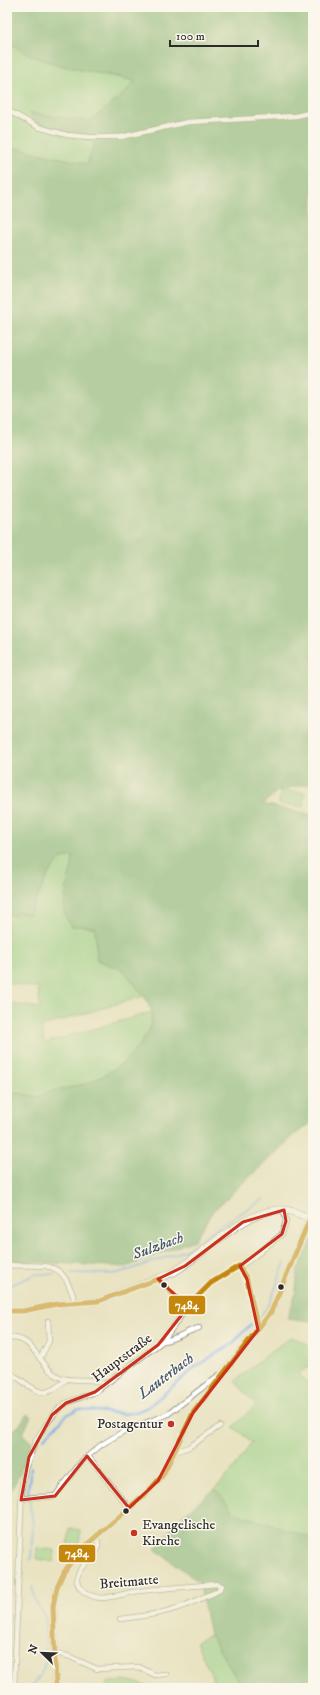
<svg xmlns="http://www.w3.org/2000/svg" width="320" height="1695" viewBox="0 0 320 1695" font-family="'IM FELL DW Pica',serif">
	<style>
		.green { fill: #91d087; stroke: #5e7e59 }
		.forest { fill: #74b274; stroke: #506e50 }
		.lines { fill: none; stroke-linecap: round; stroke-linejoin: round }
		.stream { stroke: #78ace5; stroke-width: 2 }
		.street-casing { stroke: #8a8776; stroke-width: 6 }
		.secondary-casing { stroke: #8a8776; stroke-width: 8 }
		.street { stroke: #fff; stroke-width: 4.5 }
		.secondary { stroke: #fff; stroke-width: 7 }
		.bus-1-casing { stroke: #fbf7ec; stroke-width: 8 }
		.bus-1 { stroke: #c4870b; stroke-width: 5 }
		.marked { fill: none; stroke: #c8321e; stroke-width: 3; stroke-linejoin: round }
		.bus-dot { fill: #2b2b2b; stroke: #fbf7ec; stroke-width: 1.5 }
		.poi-dot { fill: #c8321e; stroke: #fbf7ec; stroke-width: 1.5 }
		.labels { text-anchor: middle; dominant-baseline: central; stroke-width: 3; stroke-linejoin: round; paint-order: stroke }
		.street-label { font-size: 14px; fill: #2b2b2b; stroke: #fbf7ec }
		.poi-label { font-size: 14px; fill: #2b2b2b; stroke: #fbf7ec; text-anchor: end }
		.water-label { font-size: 15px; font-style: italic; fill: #46586c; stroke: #fbf7ec }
		.line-badge { stroke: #fbf7ec; stroke-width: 1.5 }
		.badge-label { font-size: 11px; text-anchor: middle; font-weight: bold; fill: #fff }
	</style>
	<rect width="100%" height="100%" fill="#fbf7ec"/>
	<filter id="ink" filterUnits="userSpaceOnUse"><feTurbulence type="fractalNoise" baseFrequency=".025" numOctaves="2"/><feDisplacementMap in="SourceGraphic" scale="8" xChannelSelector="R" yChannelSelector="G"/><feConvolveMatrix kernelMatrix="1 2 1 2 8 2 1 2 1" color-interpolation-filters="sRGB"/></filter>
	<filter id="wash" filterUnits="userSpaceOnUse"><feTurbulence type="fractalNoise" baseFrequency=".012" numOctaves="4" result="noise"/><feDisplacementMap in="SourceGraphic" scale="16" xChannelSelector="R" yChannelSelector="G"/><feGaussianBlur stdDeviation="0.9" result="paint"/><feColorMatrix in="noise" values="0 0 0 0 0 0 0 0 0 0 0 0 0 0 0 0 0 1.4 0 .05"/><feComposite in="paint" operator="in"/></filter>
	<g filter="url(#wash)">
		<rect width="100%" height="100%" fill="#e9e3c2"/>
		<!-- green -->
		<path class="green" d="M7,39C31,65 100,73 135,81L123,95L90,121H34L95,142L87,164L7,146Z
			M280,790L305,793L304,807L279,804Z
			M73,856V863L66,888L71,926L95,927L97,960L123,970L144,996L42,1026L44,1043L152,1012L150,1029L139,1046L123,1063L103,1076L86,1084L56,1090L38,1097L7,1091V1003L40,1008L38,988L7,983V914L15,916L16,912L29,915L49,873L62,858Z
			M292,1337L306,1343L310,1349L313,1348V1366L306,1368L298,1374L311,1387L313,1386V1539L234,1513L215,1489L232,1471L252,1442L233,1427L256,1405L235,1381L282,1343Z
			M70,1528L81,1530L79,1543L70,1550H67Z
			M37,1548L55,1550L54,1562L36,1559Z
			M210,1635L241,1686L243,1688H202L213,1679L196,1642Z
			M131,1681L153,1688H107L106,1682Z"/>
		<!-- forest -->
		<path class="forest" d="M7,7H313V783L279,790L263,804L313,815V1121L297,1133L213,1211L194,1240L126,1267L15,1261L7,1257V1091L38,1097L56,1090L86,1084L103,1076L123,1063L139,1046L150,1029L152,1012L144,996L123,970L97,960L95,927L71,926C69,922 66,918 65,915C60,901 73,871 73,856L62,858L49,873L29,915L16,912L15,916L7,914V146L87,164L95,142L34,121L30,113L90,121L123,95L135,81C98,70 33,68 7,39Z
			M313,1237V1321H303L287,1319L295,1296L298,1270Z
			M27,1414L31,1416L23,1434L32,1443L16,1482L7,1498V1434L19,1426Z
			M215,1489L235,1513L312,1538L313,1688H243L210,1635L199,1582L155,1549L184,1514Z"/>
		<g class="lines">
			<!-- stream -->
			<path class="stream" d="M71,1273L114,1274L132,1269L186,1250L218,1227L264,1199
				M7,1287L36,1274H54
				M260,1317L270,1303L285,1262
				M44,1438L67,1415L78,1409L124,1414L136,1412L148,1407L198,1365L232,1344L251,1324
				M31,1560L33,1525L28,1490L31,1468
				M32,1587L37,1604L45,1617L46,1637L45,1664L40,1676L34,1683L33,1688"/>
		</g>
	</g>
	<g filter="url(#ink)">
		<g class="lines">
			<!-- street casing -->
			<g class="street-casing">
				<path id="street" d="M7,110L38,127L67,135L90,137H121L188,122L296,116L313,112
					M7,1265C47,1268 62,1256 75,1302
					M239,1266L247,1279L258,1329
					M158,1279L175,1296L188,1306
					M7,1339C33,1332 39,1368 59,1377C69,1381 79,1379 89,1380C94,1380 99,1383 104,1383
					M163,1341C175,1340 186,1331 199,1328
					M40,1359L49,1341L48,1321
					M7,1374C13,1374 17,1377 21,1380C43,1397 46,1396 67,1379
					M174,1452L189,1447L220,1426
					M88,1456L129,1508
					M21,1500C31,1495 44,1498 55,1496L82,1461L101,1445L124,1431L168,1414L219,1375
					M96,1536C106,1557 79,1560 77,1578C76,1590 91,1597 101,1598C114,1598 128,1592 140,1591C166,1588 192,1586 217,1584L222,1586C218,1592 212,1594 206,1596C175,1612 153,1615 120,1619
					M54,1653L68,1656L97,1669L139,1667L155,1675L166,1674
					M14,1688L22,1486L25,1469L36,1440L45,1426L58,1409L66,1403L95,1392L163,1341L188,1306L203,1290L216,1279L250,1260L282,1234L286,1221L284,1210"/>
			</g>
			<!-- secondary casing -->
			<g class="secondary-casing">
				<path id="secondary" d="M7,1311H23L57,1304L99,1301L174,1272C204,1254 248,1206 286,1210C294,1211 301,1215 309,1218
					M56,1688L53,1606L57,1587L64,1572L78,1552L149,1491L163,1475L193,1413L271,1312L313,1211"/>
			</g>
			<!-- street -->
			<use href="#street" class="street"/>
			<!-- secondary -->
			<use href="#secondary" class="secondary"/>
			<!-- bus-1 casing -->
			<g class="bus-1-casing">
				<path id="bus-1" d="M7,1311H23L57,1304L99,1301L158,1279L175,1296L188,1306L211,1283L239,1266L247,1279L258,1330
					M56,1688L53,1606L57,1587L64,1572L78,1552L149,1491L163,1475L193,1413L271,1312L313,1211"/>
			</g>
			<!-- bus-1 -->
			<use href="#bus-1" class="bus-1"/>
		</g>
	</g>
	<!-- marked area -->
	<path d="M0 0H320V1695H0ZM284,1210L286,1221L282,1234L240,1266L247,1279L258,1330L193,1413L158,1481L129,1508L87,1456L55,1496L21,1500L29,1457L52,1415L66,1403L95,1392L158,1345L188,1307L158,1279L185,1266L243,1222Z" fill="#e9e3c2" fill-opacity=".55" fill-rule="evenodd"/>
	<path class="marked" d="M284,1210L286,1221L282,1234L240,1266L247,1279L258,1330L193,1413L158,1481L129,1508L87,1456L55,1496L21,1500L29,1457L52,1415L66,1403L95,1392L158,1345L188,1307L158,1279L185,1266L243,1222Z"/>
	<!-- markers -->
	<g class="bus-dot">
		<circle cx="164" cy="1285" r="3.5"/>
		<circle cx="281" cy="1287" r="3.5"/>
		<circle cx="126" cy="1511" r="3.5"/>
	</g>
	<g class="poi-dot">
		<circle cx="171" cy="1424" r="4"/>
		<circle cx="134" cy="1533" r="4"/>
	</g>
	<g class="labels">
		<!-- street labels -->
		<g class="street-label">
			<text transform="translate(122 1358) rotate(-37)">Hauptstraße</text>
			<text transform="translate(129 1582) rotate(-5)">Breitmatte</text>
		</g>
		<!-- poi labels -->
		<g class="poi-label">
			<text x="163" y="1424">Postagentur</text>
			<text x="142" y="1525" text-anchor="start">Evangelische<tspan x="142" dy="16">Kirche</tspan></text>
		</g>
		<!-- water labels -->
		<g class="water-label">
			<text transform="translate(158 1246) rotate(-20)">Sulzbach</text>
			<text transform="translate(166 1376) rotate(-37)">Lauterbach</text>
		</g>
	</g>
	<g class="line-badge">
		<rect x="168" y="1295" width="38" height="20" rx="4" fill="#c4870b"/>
		<rect x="58" y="1544" width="38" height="19" rx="4" fill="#c4870b"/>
	</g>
	<g class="badge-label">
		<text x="187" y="1309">7484</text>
		<text x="77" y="1557">7484</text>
	</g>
	<!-- margin -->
	<rect width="320" height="1695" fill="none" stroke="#fbf7ec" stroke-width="24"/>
	<!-- north arrow -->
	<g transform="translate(42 1653) rotate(293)" stroke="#fbf7ec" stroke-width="3" paint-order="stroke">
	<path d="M0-3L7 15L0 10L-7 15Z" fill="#2b2b2b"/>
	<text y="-6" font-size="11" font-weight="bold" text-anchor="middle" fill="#2b2b2b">N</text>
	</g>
	<!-- scale -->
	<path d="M170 40v6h88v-6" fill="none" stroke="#2b2b2b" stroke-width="2"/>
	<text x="176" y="40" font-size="12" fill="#2b2b2b" stroke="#fbf7ec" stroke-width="3" paint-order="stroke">100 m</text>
</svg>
